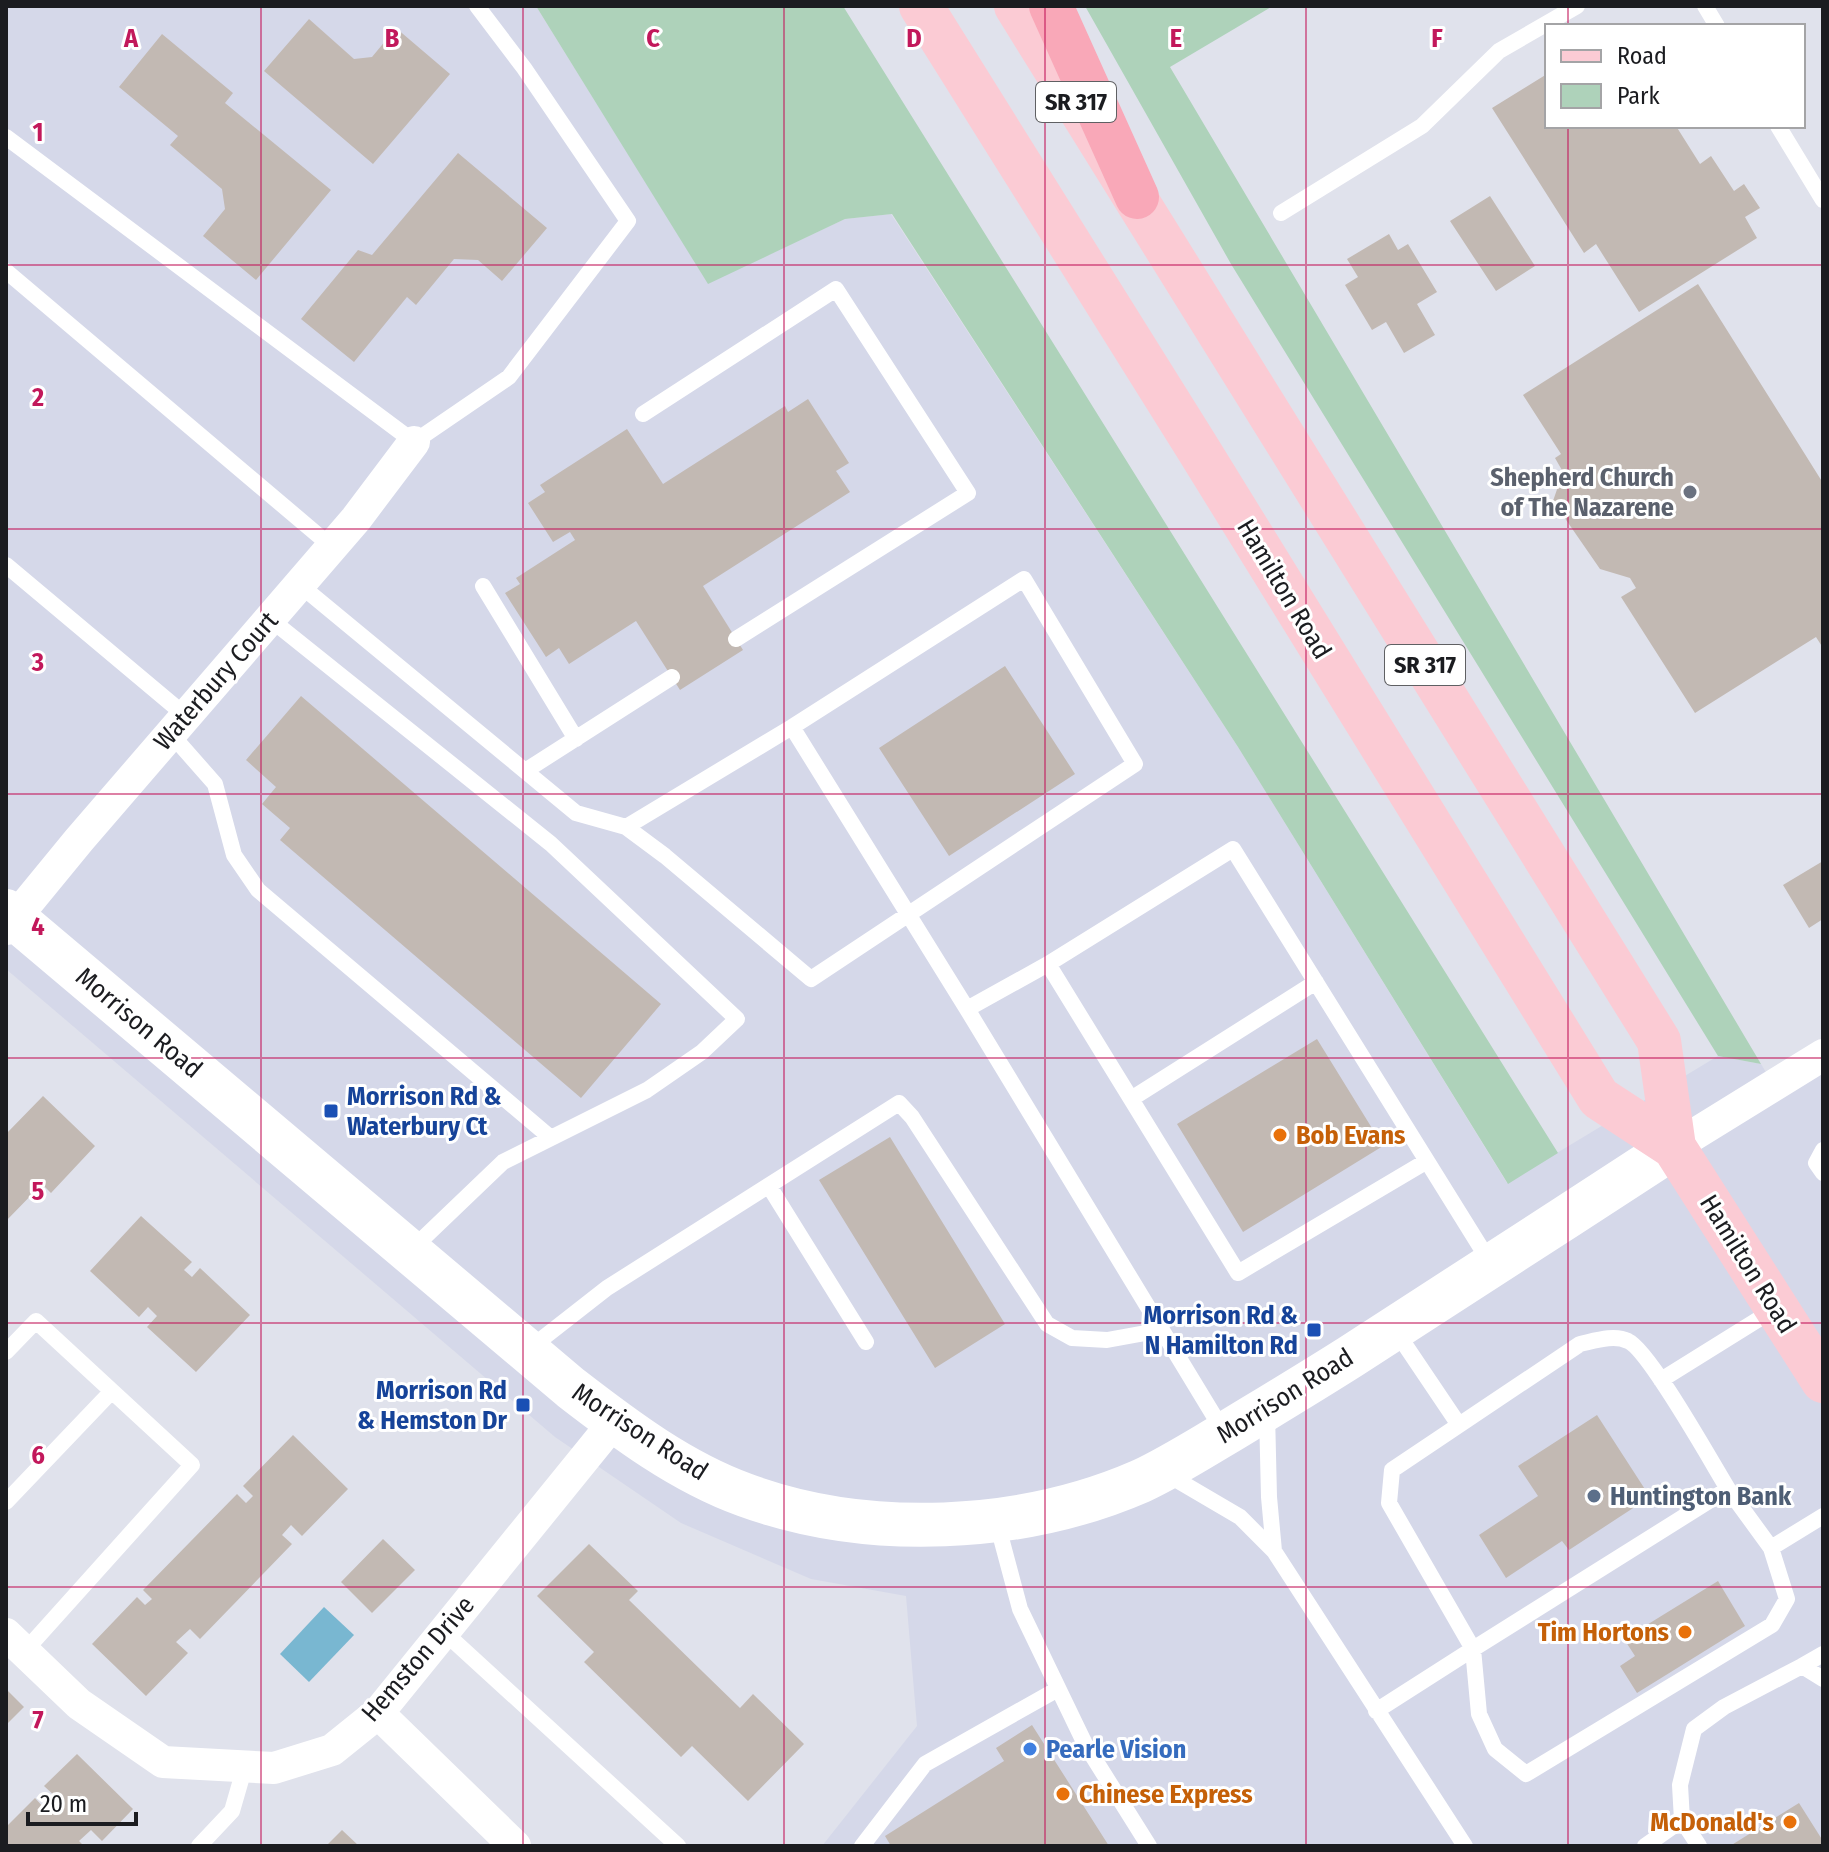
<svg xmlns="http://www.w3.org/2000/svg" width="1829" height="1852" viewBox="0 0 1829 1852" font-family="'Fira Sans Condensed',sans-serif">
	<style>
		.built { fill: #d5d8e9 }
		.green { fill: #aed2ba }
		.water { fill: #79b7d1 }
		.building { fill: #c2b9b3 }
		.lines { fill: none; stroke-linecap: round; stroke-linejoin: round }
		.lane { stroke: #fff; stroke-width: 16 }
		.street { stroke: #fff; stroke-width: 32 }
		.secondary { stroke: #fff; stroke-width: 44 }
		.primary { stroke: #fbcbd4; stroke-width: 44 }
		.highway { stroke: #f9a8b8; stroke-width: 44 }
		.grid { fill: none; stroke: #c2185b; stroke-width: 2; stroke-opacity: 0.55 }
		.worship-dot { fill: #6b7280; stroke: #fff; stroke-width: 3 }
		.transit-dot { fill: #1a4fb4; stroke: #fff; stroke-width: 3 }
		.food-dot { fill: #e8710a; stroke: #fff; stroke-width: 3 }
		.service-dot { fill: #5c6f8a; stroke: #fff; stroke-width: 3 }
		.shop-dot { fill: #3f7fe0; stroke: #fff; stroke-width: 3 }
		.labels { text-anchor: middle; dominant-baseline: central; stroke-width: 6; stroke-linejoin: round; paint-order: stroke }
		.shield { fill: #fff; stroke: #5f6063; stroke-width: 2 }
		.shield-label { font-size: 24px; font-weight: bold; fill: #1b1c20 }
		.worship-label { font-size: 26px; font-weight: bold; fill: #5b616d; stroke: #fff; text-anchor: end }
		.street-label { font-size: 26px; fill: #1b1c20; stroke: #fff }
		.transit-label { font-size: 26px; font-weight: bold; fill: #164399; stroke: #fff; text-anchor: end }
		.food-label { font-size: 26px; font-weight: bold; fill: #c56008; stroke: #fff; text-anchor: start }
		.service-label { font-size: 26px; font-weight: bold; fill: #4e5e75; stroke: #fff; text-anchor: start }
		.shop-label { font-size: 26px; font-weight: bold; fill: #366cbe; stroke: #fff; text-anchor: start }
		.grid-label { font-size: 26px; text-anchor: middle; font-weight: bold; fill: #c2185b; stroke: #fff; stroke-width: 6; stroke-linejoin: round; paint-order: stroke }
	</style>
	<rect width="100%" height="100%" fill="#e0e2ec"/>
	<!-- built -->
	<path class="built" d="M6,6H536L708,283L845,219L891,214L1238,747L1507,1183L1718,1056L1761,1064L1779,1094L1823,1068V1846H822L917,1726L906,1596L811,1579L681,1523L555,1437L6,969Z"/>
	<!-- green -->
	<path class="green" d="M536,6H843L1558,1153L1508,1184L1238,747L892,214L845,219L708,284Z
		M1085,6H1273L1170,67L1761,1064L1718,1056L1231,264Z"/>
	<!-- water -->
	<path class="water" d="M324,1607L354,1635L309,1682L280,1654Z"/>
	<!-- building -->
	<path class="building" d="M309,19L354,59L372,57L396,28L450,74L373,164L264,71Z
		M162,34L233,93L225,103L331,190L256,280L203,236L225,209L222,189L170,145L178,136L119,87Z
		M1547,74V126H1676L1700,164L1711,156L1734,191L1744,184L1760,208L1745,217L1757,238L1639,312L1596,244L1584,253L1492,108Z
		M458,153L547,228L502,281L478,260L454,259L416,305L407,297L354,362L301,319L358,250L372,255Z
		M1490,196L1535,266L1496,291L1450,221Z
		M1389,234L1398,250L1408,244L1437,292L1417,304L1435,335L1404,353L1386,322L1372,330L1345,285L1358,277L1347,259Z
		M1698,284L1823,483V648L1816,637L1695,713L1621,597L1636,588L1630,578L1600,569L1553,501L1563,472L1555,458L1561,454L1523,395Z
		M808,399L849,463L836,471L850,492L703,586L743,650L680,690L636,621L569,664L559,648L546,657L505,593L520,584L516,578L575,540L570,532L553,542L528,503L545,492L540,485L627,429L663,484L785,406L788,412Z
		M1005,666L1075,774L949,856L879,748Z
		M301,696L661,1004L581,1098L280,840L290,828L262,804L276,787L246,760Z
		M1823,861V919L1809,928L1783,885Z
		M1317,1039L1383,1146L1243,1232L1177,1124Z
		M43,1096L95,1146L51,1193L42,1184L6,1221V1134Z
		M890,1137L1005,1324L935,1368L819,1180Z
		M141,1216L192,1262L184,1270L192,1277L200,1268L250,1315L196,1372L147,1327L157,1316L148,1307L139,1317L90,1271Z
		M1597,1415L1650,1497L1569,1550L1562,1541L1506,1578L1479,1535L1538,1496L1518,1466Z
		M293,1435L348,1489L302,1536L291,1525L282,1535L292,1544L200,1639L190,1629L176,1642L188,1653L146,1696L92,1644L137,1597L145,1605L152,1599L143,1590L237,1494L246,1503L253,1496L243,1486Z
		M383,1539L415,1570L372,1613L341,1582Z
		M589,1544L638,1591L629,1600L740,1708L753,1694L804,1744L748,1801L692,1746L681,1757L584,1662L594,1652L537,1596Z
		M1718,1581L1745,1626L1637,1693L1620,1666L1635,1656L1624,1639Z
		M6,1689L24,1707L6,1725Z
		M1032,1725L1109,1846H891L885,1836L1004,1761L996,1748Z
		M77,1754L133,1809L102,1841L91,1830L79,1841L84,1846H6V1827L35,1798L46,1810L57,1798L44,1786Z
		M1799,1803L1823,1841V1846H1730Z
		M342,1830L359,1846H326Z"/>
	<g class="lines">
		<!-- lane -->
		<path class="lane" d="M1705,6L1717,26
			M1778,126L1823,200
			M6,137L414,442L509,377L628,221L524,68L477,6
			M1281,213L1422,126L1499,51L1577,6
			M6,271L332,547
			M643,414L836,289L968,493L736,639
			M6,565L186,716
			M300,585L576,813L626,827L665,856L811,979L1135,764L1024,579L792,727L626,827
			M483,586L576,739
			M270,619L551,844L737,1019L702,1052L647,1090L503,1162L410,1251
			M792,727L967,1009
			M171,734L215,784L234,855L258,890L551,1138
			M525,771L672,677
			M1048,964L1238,1273L1427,1161
			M1131,1099L1316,982
			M1823,1150L1816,1163L1823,1173
			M769,1186L866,1342
			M1395,1330L1459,1425
			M529,1349L607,1288L899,1103L912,1117L1047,1324L1072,1338L1107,1340L1162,1330
			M6,1352L36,1321L192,1465L24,1652
			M1661,1380L1775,1309
			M1267,1413L1269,1497L1274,1551
			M1225,1434L967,1009L1048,964L1233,849L1491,1264
			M1165,1473L1240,1517L1274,1551L1465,1846
			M1728,1489L1771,1548
			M6,1502L112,1391
			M997,1523L1020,1609L1085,1744L1149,1846
			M444,1632L678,1846
			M1802,1666L1823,1654
			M1376,1711L1473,1649L1389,1503L1392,1470L1580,1344C1594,1341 1614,1334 1628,1341C1649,1350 1712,1463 1728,1489L1473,1649L1479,1714L1495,1749L1526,1774L1772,1625L1787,1599L1771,1548L1823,1516
			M199,1846L232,1811L245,1766
			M862,1846L925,1764L1058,1689
			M1645,1846L1682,1820
			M1699,1846L1682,1820L1680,1785L1694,1729L1724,1707L1802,1666L1823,1679"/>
		<!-- street -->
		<path class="street" d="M6,929L79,840L356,519L414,442
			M1674,1147L1823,1055
			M6,1634L79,1704L163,1762L274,1768L332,1750L378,1713L614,1422
			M378,1713L515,1846"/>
		<!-- secondary -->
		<path class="secondary" d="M6,911L571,1388C624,1429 681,1472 745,1495C868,1540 1022,1533 1141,1481C1171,1467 1199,1449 1228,1432C1269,1407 1309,1383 1350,1357C1458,1288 1566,1217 1674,1147"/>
		<!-- primary -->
		<path class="primary" d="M921,6L1195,444L1599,1098L1674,1147
			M1016,6L1659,1041L1674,1147L1823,1381"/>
		<!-- highway -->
		<path class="highway" d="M1051,6L1137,197"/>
	</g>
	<!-- grid -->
	<path class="grid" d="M261,6V1846M523,6V1846M784,6V1846M1045,6V1846M1306,6V1846M1568,6V26M1568,126V1846M6,265H1823M6,529H1823M6,794H1823M6,1058H1823M6,1323H1823M6,1587H1823"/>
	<!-- markers -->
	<circle class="worship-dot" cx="1690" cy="492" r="8"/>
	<g class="transit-dot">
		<rect x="323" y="1103" width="16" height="16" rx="4"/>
		<rect x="1306" y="1322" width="16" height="16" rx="4"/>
		<rect x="515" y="1397" width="16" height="16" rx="4"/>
	</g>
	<g class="food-dot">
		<circle cx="1280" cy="1135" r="8"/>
		<circle cx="1685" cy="1632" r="8"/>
		<circle cx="1063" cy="1794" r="8"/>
		<circle cx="1790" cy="1822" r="8"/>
	</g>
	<circle class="service-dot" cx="1594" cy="1496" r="8"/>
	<circle class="shop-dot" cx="1030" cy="1749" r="8"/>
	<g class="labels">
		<!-- shield labels -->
		<g class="shield">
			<rect x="1036" y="82" width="80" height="40" rx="6"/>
			<rect x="1385" y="645" width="80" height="40" rx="6"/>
		</g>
		<g class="shield-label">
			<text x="1076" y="102">SR 317</text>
			<text x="1425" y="665">SR 317</text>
		</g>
		<!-- worship labels -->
		<g class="worship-label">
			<text x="1674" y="477">Shepherd Church<tspan x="1674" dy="30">of The Nazarene</tspan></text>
		</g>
		<!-- street labels -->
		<g class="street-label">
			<text transform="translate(1284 589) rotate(59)">Hamilton Road</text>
			<text transform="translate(216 681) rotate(-49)">Waterbury Court</text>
			<text transform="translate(139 1023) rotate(40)">Morrison Road</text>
			<text transform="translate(1748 1264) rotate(58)">Hamilton Road</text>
			<text transform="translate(1285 1396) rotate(-32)">Morrison Road</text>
			<text transform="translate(640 1432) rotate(33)">Morrison Road</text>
			<text transform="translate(418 1659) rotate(-49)">Hemston Drive</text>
		</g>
		<!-- transit labels -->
		<g class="transit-label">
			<text x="347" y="1096" text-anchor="start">Morrison Rd &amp;<tspan x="347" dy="30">Waterbury Ct</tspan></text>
			<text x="1298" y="1315">Morrison Rd &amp;<tspan x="1298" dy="30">N Hamilton Rd</tspan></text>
			<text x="507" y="1390">Morrison Rd<tspan x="507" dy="30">&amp; Hemston Dr</tspan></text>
		</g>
		<!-- food labels -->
		<g class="food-label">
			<text x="1296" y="1135">Bob Evans</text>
			<text x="1669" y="1632" text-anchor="end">Tim Hortons</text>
			<text x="1079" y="1794">Chinese Express</text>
			<text x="1774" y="1822" text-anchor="end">McDonald's</text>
		</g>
		<!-- service labels -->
		<g class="service-label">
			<text x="1610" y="1496">Huntington Bank</text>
		</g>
		<!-- shop labels -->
		<g class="shop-label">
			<text x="1046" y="1749">Pearle Vision</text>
		</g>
	</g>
	<g class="grid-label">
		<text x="131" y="47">A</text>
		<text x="392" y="47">B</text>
		<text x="653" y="47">C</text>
		<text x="914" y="47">D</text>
		<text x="1176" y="47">E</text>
		<text x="1437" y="47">F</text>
		<text x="38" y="141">1</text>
		<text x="38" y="406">2</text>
		<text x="38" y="671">3</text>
		<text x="38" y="935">4</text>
		<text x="38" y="1200">5</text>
		<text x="38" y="1464">6</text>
		<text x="38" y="1729">7</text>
	</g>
	<!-- border -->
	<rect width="1829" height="1852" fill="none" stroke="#1b1c20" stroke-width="16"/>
	<!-- legend -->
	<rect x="1545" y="24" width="260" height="104" fill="#ffffff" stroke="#a4a4a6" stroke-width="2"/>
	<rect x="1561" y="50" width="40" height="12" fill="#fbcbd4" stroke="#a4a4a6" stroke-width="2"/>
	<text x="1617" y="64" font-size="24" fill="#1b1c20">Road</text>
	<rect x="1561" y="84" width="40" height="24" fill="#aed2ba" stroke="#a4a4a6" stroke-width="2"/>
	<text x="1617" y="104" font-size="24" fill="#1b1c20">Park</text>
	<!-- scale -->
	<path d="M28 1812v12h108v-12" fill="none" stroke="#1b1c20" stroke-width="4"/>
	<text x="40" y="1812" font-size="24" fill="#1b1c20" stroke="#ffffff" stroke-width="6" paint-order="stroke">20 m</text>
</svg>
